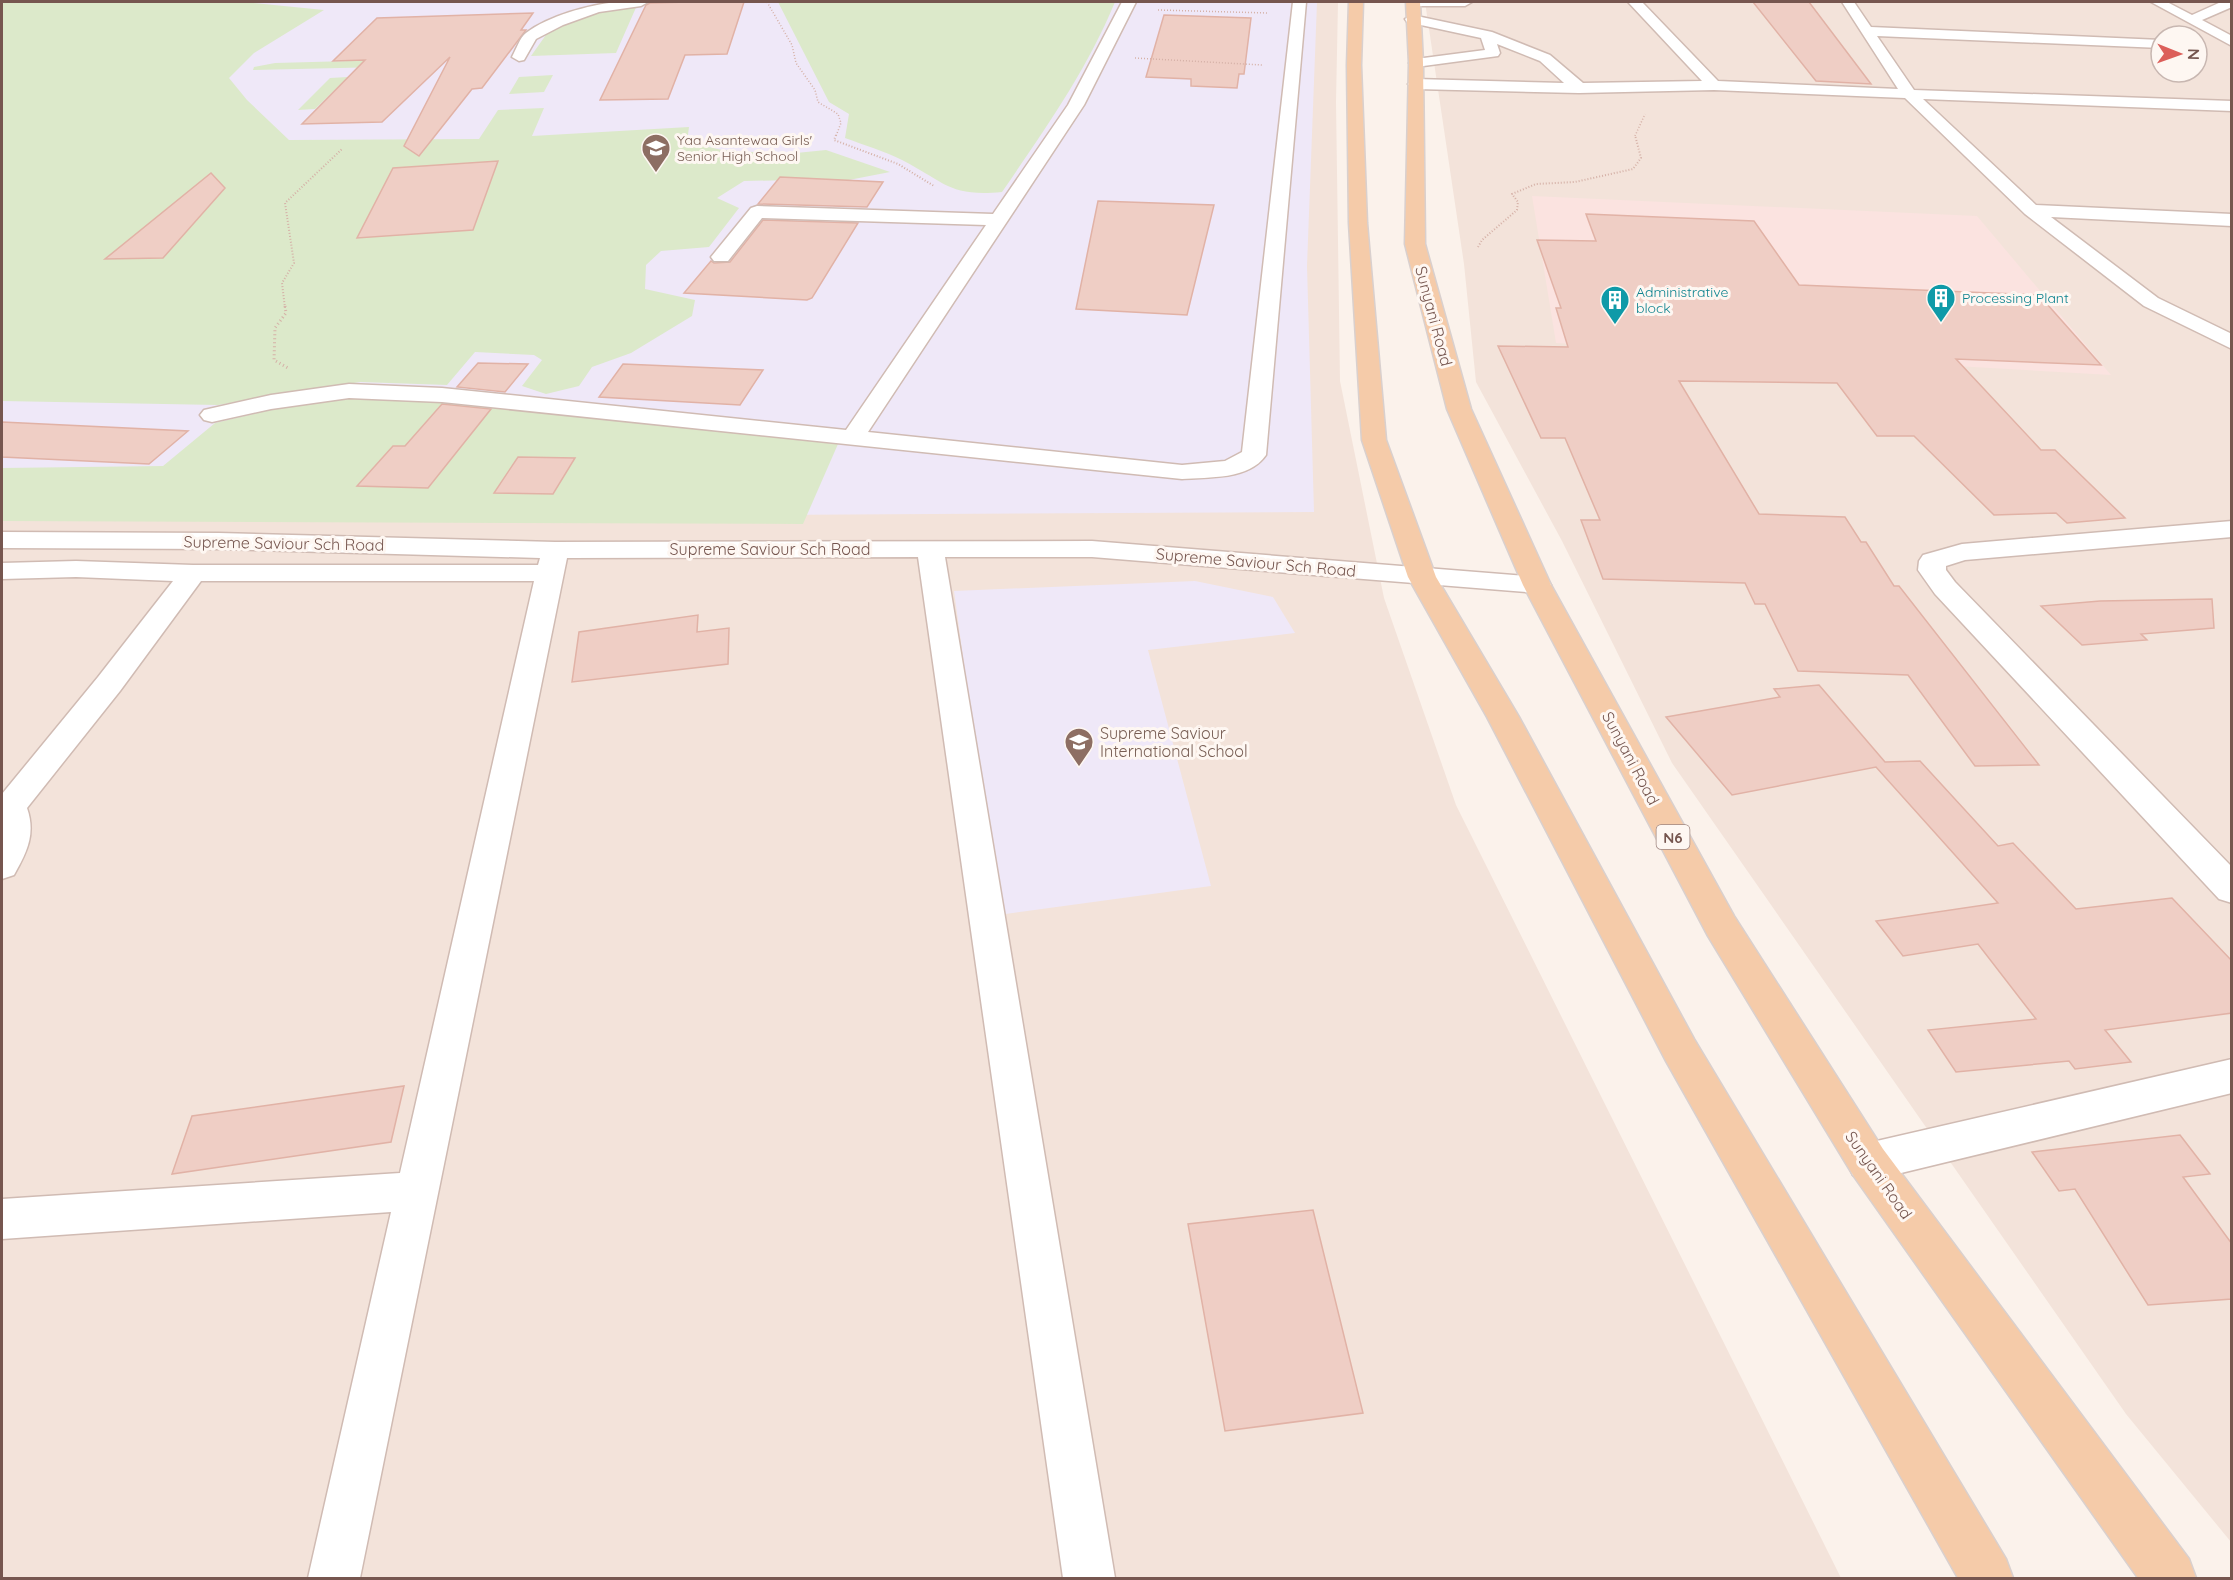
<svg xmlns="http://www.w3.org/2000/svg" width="2233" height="1580" viewBox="0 0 2233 1580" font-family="Quicksand,sans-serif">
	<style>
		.residential { fill: #f3e3da; fill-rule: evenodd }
		.commercial { fill: #fbe3e0 }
		.education { fill: #efe8f8 }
		.green { fill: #dce9ca }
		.building { fill: #efcec5; stroke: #e1b2a6; stroke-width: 1.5 }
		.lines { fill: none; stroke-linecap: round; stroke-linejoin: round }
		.minor-casing { stroke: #d0bbb3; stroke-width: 3 }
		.major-casing { stroke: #d9d0ce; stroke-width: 3 }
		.path-far2 { stroke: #d5b1a7; stroke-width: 1.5; stroke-dasharray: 1 2; stroke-linecap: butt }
		.path-far1 { stroke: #d5b1a7; stroke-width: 2; stroke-dasharray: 1 2; stroke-linecap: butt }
		.path { stroke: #d5b1a7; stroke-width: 3; stroke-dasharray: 1 3; stroke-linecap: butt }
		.minor { fill: #fff; fill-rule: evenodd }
		.major { fill: #f5cba9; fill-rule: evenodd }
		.labels { text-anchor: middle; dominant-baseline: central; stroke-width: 6; stroke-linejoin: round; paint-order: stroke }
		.far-education-label { font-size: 14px; fill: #785e54; stroke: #fef7f2; text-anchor: start }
		.far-culture-label { font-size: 14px; fill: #0d838f; stroke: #fef7f2; text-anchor: start }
		.shield { fill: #fef7f2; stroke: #9f8680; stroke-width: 1.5 }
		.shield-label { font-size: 15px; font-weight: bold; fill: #76564f }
		.street-label { font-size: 16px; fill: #76564f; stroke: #fef7f2 }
		.education-label { font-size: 16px; fill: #785e54; stroke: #fef7f2; text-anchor: start }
	</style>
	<rect width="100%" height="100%" fill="#fbf2eb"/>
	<!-- residential -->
	<path class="residential" d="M2,2H1338L1336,102L1340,381L1384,598L1456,805L1841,1578H2Z
		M1425,2H2231V1542L2126,1414L1672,763L1562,541L1476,382L1464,264ZM2161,36H2197V72H2161Z"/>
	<!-- commercial -->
	<path class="commercial" d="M1532,196L1977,216L2111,375L1556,343Z"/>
	<!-- education -->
	<path class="education" d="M2,2H1317L1307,266L1314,512L2,519Z
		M1195,581L1273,597L1295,633L1148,650L1211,886L998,915L954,591Z"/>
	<!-- green -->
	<path class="green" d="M2,2H243L324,10L254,53L229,78L247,100L289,140L479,139L498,110L544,108L532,136L689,127L687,142L722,150L786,154L826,150L890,172L823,185L796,180L744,181L717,198L739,208L709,247L661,251L646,265L645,289L695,300L692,316L631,353L592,367L579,386L546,394L522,386L542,360L534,355L475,352L447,385L360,382L218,405L2,401Z
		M778,2H1115C1086,72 1045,129 1002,192C949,197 945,182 902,160C884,151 864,145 845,138L849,114L829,102Z
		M638,3L616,53L531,56L548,32L602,10Z
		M386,60L426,66L253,70L254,67L275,63Z
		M419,73L414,79L343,82L315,109L298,110L330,78Z
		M553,75L544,92L509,94L519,77Z
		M380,395L481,402L838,444L803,524L2,521V468L163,466L215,423L308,401Z"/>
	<!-- building -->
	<path class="building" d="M689,2H744L727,54L685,55L668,99L600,100L646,5L650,3Z
		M1753,2H1809L1871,84L1816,81Z
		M533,13L521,30H526L482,88L472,89L419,156L404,146L450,57L382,122L302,124L365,60L333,61L377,18Z
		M1164,15L1251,18L1244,74H1239L1237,88L1191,86V79L1146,77Z
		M498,161L473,230L357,238L393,168Z
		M211,173L225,188L163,258L105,259Z
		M780,177L883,182L867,207L758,204Z
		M1098,201L1214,205L1187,315L1076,309Z
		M1586,214L1754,221L1799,285L2039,295L2101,365L1956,359L2041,450H2055L2125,518L2067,523L2056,513L1994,515L1914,436H1877L1837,383L1679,381L1759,514L1845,517L1861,542H1866L1894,586H1899L2039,765L1975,766L1908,675L1798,671L1765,604H1755L1745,583L1603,579L1581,520H1600L1565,438H1541L1498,346L1568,347L1556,308H1561L1537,240L1596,241Z
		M763,220L858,223L812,298L807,300L684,293L711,261L714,263L730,262Z
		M478,363L528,364L505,392L457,387Z
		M623,364L763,370L740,405L599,397Z
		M442,404L491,409L428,488L357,486L393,446H405Z
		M2,422L188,431L149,464L2,457Z
		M518,457L575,458L553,494L494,493Z
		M2212,599L2214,628L2141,634L2147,640L2082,645L2041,606L2100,601Z
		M698,615L697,632L729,628L728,664L572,682L579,632Z
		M1819,685L1885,762L1920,761L1998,846L2013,843L2076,909L2172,898L2232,961V1013L2105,1030L2131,1062L2075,1069L2069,1061L1956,1072L1928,1030L2036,1019L1978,944L1903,956L1876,921L1998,903L1876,767L1732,795L1666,717L1780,697L1774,689Z
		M404,1086L391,1142L172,1174L192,1116Z
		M2180,1135L2210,1174L2183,1177L2232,1244V1299L2148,1305L2075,1189L2059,1191L2032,1152Z
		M1313,1210L1363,1413L1225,1431L1188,1224Z"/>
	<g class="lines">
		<!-- minor casing -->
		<g class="minor-casing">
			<path id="minor" d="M616,2H648L641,6L599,12L563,25L536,39L524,60L519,61L512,57C516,50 520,37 526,33C548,16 589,5 616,2Z
				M1122,2H1136L1084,105L868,432L1182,465L1225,461L1242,452L1293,2H1306L1266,455C1249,480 1209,477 1182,479L442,402L349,398L271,409L212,422L204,420L200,415L204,410L271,395L349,384L442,388L846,430L986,225L762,218L728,261H714L711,257L751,208L757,206L993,214L1068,105Z
				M1406,2H1472L1465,6H1413Z
				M1628,2H1642L1718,81L1898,89L1842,2H1854L1871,27L2161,40V48L1877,36L1914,90L2232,101V111L1923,99L2036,205L2232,214V226L2051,217L2158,298L2232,334V349L2144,306L2025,214L1905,98L1714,90L1579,93L1416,89L1408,84L1416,79L1564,83L1540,61L1497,44L1500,53L1498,56L1416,67L1411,66L1409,63L1411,60L1416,59L1485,50L1481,38L1407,22L1405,19L1412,15L1492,32L1550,55L1583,83L1702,81Z
				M2151,2H2167L2192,15L2221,2H2232V7L2202,20L2232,36V46Z
				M2232,521V537L1965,560L1946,566V570L1955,582L2232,867V903L2219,899L1935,594L1918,570L1919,561L1923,555L1962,544Z
				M2,532L219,533L555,542L1092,541L1537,577L1547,579L1551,585L1547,591L1537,593L1092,557H945L1115,1578H1063L918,557L567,558L360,1578H308L391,1212L2,1239V1199L400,1173L534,581H201L120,691L27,808C36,834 27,852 14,875L2,879V794L98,677L173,581L76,577L2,579V563L76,561L193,565H538L540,558L219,549L2,548Z
				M2232,1059V1093L1868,1181L1853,1175L1847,1162L1853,1149L1868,1143Z"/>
		</g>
		<!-- major casing -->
		<g class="major-casing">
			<path id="major" d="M1349,2H1363L1361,65L1367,223L1386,440L1436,577L1519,717L1694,1039L2006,1559L2013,1578H1958L1666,1061L1487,717L1408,577L1362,440L1349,223L1347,65Z
				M1406,2H1420L1423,63L1425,244L1471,409L1551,585L1734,916L1883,1149L2189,1559L2196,1578H2138L1853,1175L1708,936L1523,585L1447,409L1405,244L1409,63Z"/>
		</g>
		<!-- path-far2 -->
		<path class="path-far2" d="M767,2L792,45L796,63L815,90L818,102L838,114L841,123L836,136
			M1158,10L1268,13
			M1135,58L1262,65
			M1635,136L1645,114"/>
		<!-- path-far1 -->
		<path class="path-far1" d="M836,135L834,140L898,164L934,186
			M1478,247L1482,240L1517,210L1518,202L1512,194L1536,184L1575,182L1633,169L1641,158L1635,135
			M285,308L282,283L294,263L285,203L342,149"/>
		<!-- path -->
		<path class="path" d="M285,306L286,313L275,328L274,360L288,368"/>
		<!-- minor -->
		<use href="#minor" class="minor"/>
		<!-- major -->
		<use href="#major" class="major"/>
	</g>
	<!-- icons -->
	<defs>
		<g id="school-pin" transform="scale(1.5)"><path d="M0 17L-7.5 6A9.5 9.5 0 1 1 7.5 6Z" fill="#8d6e63" stroke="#fef7f2"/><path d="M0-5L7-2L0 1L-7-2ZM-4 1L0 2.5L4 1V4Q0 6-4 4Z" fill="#fff"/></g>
		<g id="building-pin" transform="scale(1.5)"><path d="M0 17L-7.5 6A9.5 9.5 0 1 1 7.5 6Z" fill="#0f9aa8" stroke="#fef7f2"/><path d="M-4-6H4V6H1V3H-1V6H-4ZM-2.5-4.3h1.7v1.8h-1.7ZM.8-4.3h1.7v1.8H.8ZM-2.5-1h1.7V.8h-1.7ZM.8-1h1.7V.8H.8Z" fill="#fff"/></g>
	</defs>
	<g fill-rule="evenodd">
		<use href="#school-pin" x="656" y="148"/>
		<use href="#building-pin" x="1941" y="298"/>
		<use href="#building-pin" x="1615" y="300"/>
		<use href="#school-pin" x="1079" y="742"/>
	</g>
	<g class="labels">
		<!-- far-education labels -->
		<g class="far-education-label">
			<text x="677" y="140">Yaa Asantewaa Girls'<tspan x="677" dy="16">Senior High School</tspan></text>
		</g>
		<!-- far-culture labels -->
		<g class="far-culture-label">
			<text x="1636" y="292">Administrative<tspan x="1636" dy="16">block</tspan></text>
			<text x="1962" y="298">Processing Plant</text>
		</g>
		<!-- shield labels -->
		<rect class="shield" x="1656.5" y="825" width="33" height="24" rx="4.5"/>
		<g class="shield-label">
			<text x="1673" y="837">N6</text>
		</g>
		<!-- street labels -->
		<g class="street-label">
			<text transform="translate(1434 316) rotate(75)">Sunyani Road</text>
			<text transform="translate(284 543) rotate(1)">Supreme Saviour Sch Road</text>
			<text x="770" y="549">Supreme Saviour Sch Road</text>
			<text transform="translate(1256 562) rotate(5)">Supreme Saviour Sch Road</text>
			<text transform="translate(1631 758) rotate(62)">Sunyani Road</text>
			<text transform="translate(1879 1175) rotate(55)">Sunyani Road</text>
		</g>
		<!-- education labels -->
		<g class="education-label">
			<text x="1100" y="733">Supreme Saviour<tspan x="1100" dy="18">International School</tspan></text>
		</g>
	</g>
	<!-- border -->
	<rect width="2233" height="1580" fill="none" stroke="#76564f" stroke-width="6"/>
	<!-- north arrow -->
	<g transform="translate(2179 54) rotate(91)"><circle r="28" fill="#fef7f2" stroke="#c8b7b1" stroke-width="1.5"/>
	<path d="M0-4.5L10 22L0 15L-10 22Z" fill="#dc5f5a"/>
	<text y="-9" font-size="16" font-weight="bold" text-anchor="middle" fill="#76564f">N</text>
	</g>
</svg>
